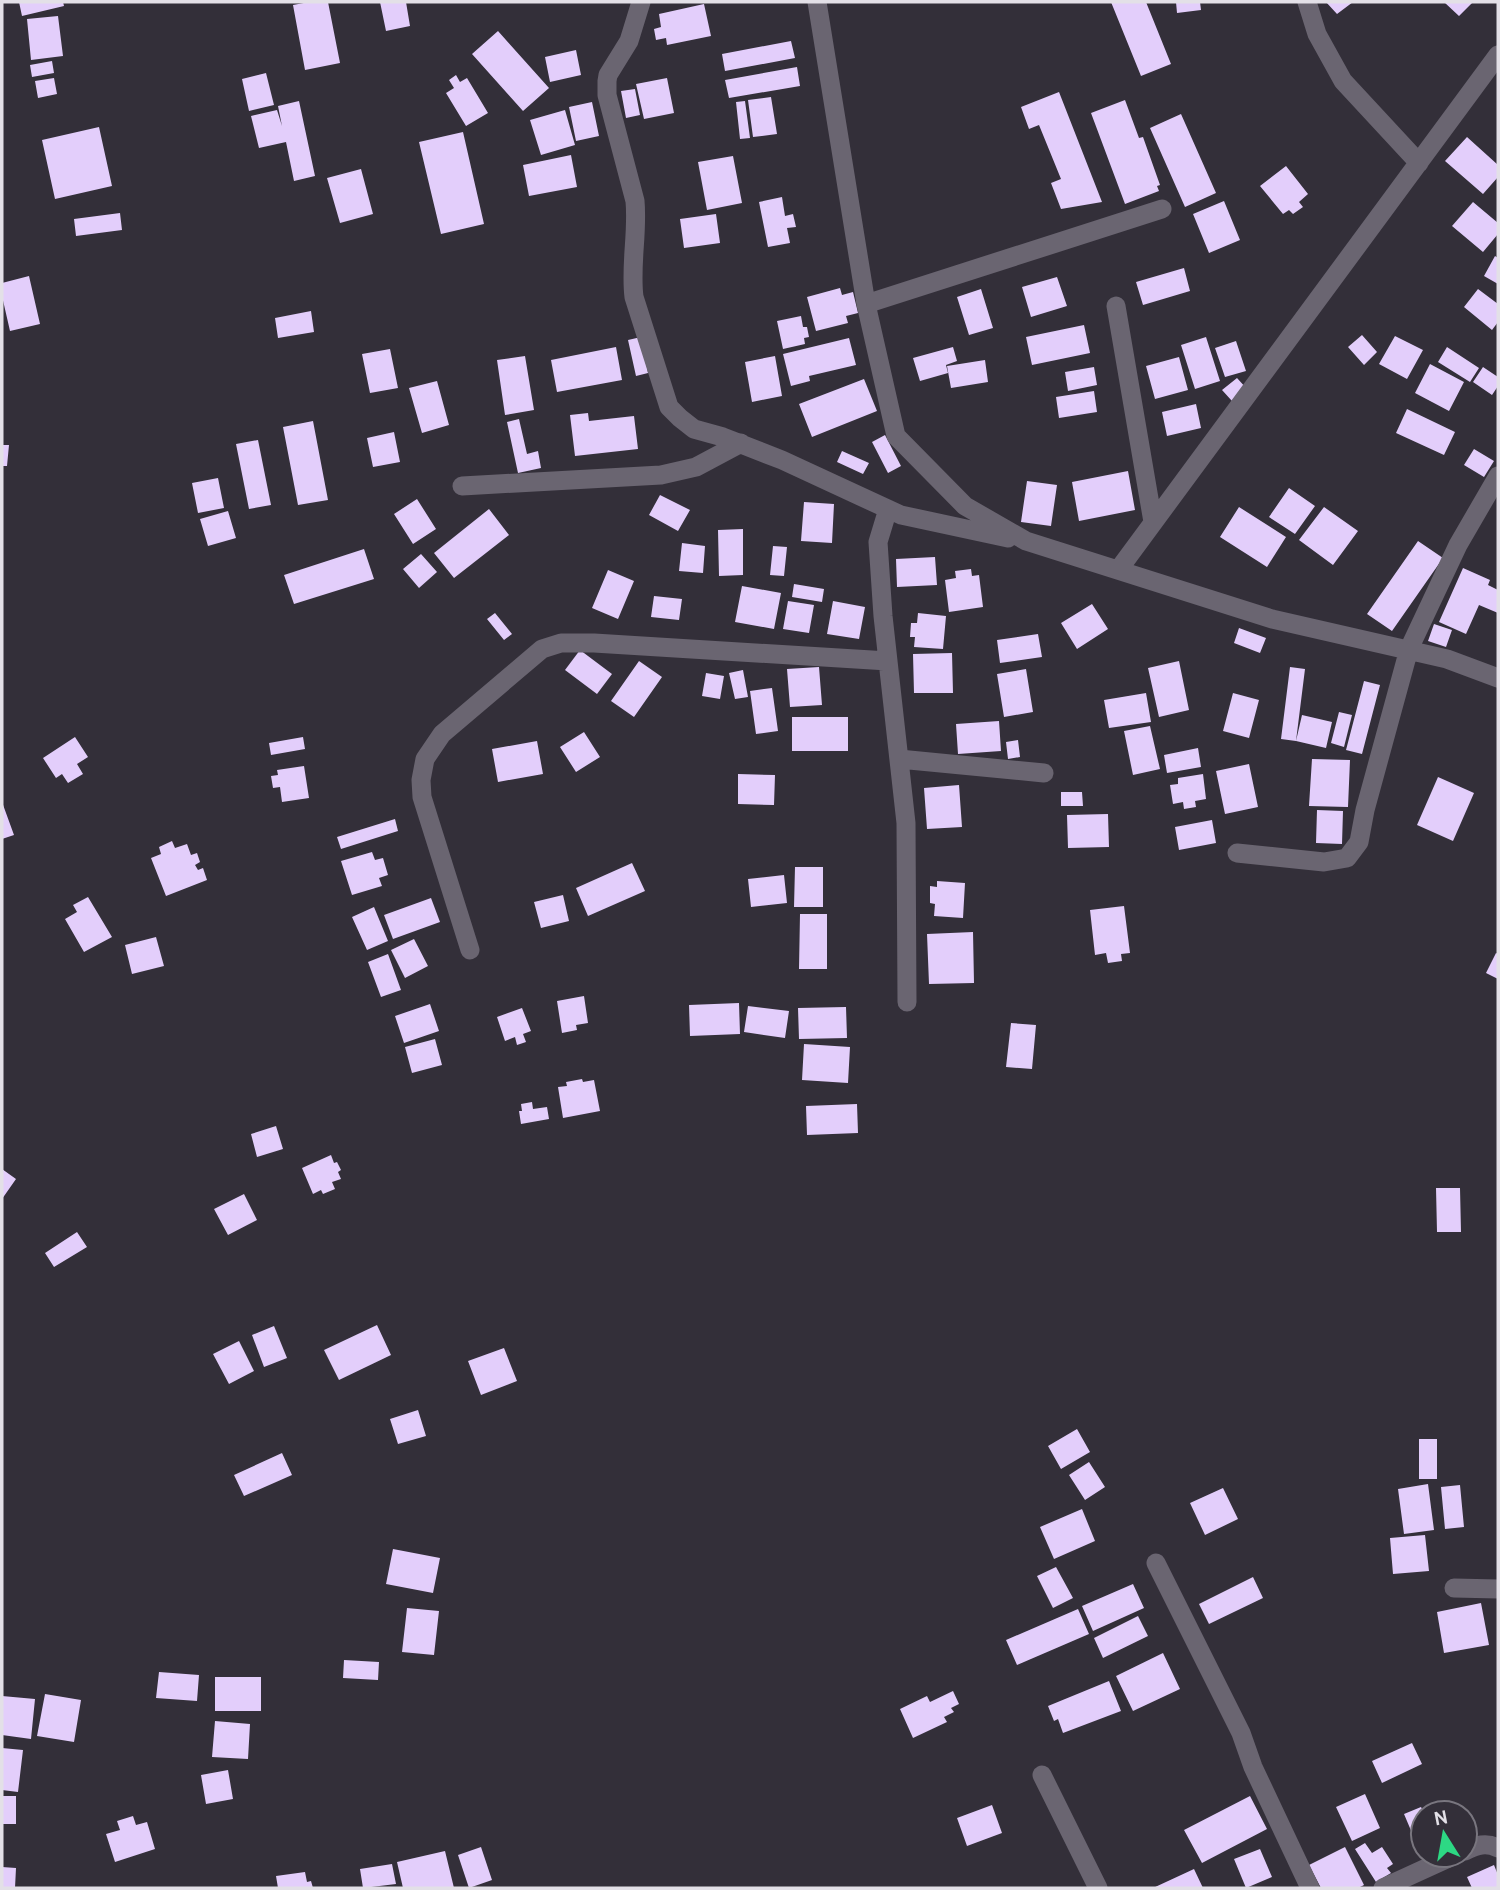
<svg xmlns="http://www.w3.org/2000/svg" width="1500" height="1890" viewBox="0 0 1500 1890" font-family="Cabin,sans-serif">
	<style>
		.building { fill: #e3cefb }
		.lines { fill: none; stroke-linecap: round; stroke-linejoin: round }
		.minor { stroke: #6a6571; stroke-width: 19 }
	</style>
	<rect width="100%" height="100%" fill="#332f39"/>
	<!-- building -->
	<path class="building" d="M19,2H63L64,6L22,16Z
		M309,2H328L340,63L305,70L293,5Z
		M380,2H406L410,26L386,31Z
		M1111,2H1146L1171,64L1141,76Z
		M1176,2H1200L1201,10L1177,13Z
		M1326,2H1353L1337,14Z
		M1444,2H1473L1459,16Z
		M704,4L711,36L667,45L666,38L656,40L654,29L661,27L659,14Z
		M58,16L63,56L31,60L27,19Z
		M498,31L549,88L523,111L472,54Z
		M791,41L795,58L725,71L722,54Z
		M576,50L581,75L550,82L545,57Z
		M52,61L54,73L32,77L30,65Z
		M797,67L800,86L729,98L725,80Z
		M266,73L274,105L249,111L242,79Z
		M456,75L460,82L467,78L488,113L466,126L446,93L454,88L449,80Z
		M54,78L57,94L38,98L35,81Z
		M667,78L674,113L644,119L636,84Z
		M635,89L640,115L626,118L621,91Z
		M1059,92L1102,202L1061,209L1051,183L1061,179L1039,125L1029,129L1021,107Z
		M771,97L777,134L753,137L748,100Z
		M1125,100L1139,138L1143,137L1160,185L1157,186L1159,191L1125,204L1091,113Z
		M299,101L315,176L294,181L286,142L259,148L251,116L277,110L282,126L278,106Z
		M745,101L750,138L740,139L736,102Z
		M592,102L599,136L576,141L569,107Z
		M565,110L575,145L541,155L530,120Z
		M1181,114L1216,193L1185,207L1150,128Z
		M99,127L112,186L55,199L42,140Z
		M463,132L484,224L441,234L419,142Z
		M1467,137L1498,165V177L1483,194L1445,161Z
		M571,155L577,187L529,196L523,165Z
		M733,156L742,203L707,210L698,162Z
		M1286,166L1308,194L1299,202L1303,207L1293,214L1289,210L1283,214L1260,186Z
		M361,169L373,214L340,223L327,178Z
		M782,197L785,216L793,214L796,227L787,228L790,243L768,247L759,202Z
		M1224,201L1240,240L1209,253L1193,214Z
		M1473,202L1498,223V234L1483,252L1452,226Z
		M120,213L122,230L76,236L74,219Z
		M716,214L720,243L684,248L680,219Z
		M1495,256L1498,258V284L1484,276Z
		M1184,268L1190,291L1143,305L1136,282Z
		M29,276L40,324L10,331L2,296V283Z
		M1057,277L1067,306L1031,317L1022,287Z
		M840,288L842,295L853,292L858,313L846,316L848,323L816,331L807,297Z
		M981,289L993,328L969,335L957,297Z
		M1478,289L1498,304V322L1492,330L1464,307Z
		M311,311L314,332L278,338L275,318Z
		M801,316L803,327H807L809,337L804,338L805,344L783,349L777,321Z
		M1084,325L1090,353L1032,365L1026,337Z
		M1362,335L1377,352L1364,365L1348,347Z
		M1395,336L1423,350L1407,379L1379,364Z
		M641,337L648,373L636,376L628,340Z
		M1206,337L1220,381L1195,389L1181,345Z
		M849,338L856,365L809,376L810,381L791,386L783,354Z
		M1236,341L1246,371L1225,377L1215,348Z
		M616,347L622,380L557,392L551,360Z
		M953,347L957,361L946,365L948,373L920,381L913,358Z
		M1447,347L1479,368L1470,382L1438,362Z
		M390,349L398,388L370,393L362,354Z
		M525,356L534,410L505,415L497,360Z
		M775,356L782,396L752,402L745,362Z
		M1179,357L1188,390L1155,399L1146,366Z
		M985,360L988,382L951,388L947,366Z
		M1430,364L1464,382L1449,411L1415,393Z
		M1094,367L1097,385L1068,391L1065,372Z
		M1483,367L1498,377V386L1492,395L1473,382Z
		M1237,378L1247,389L1232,401L1222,390Z
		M864,379L877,411L812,437L799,404Z
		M437,381L449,425L422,433L409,388Z
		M1094,391L1097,412L1059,418L1056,397Z
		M1196,404L1201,428L1167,436L1162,412Z
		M1407,409L1455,432L1444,455L1396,433Z
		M588,413L589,421L634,416L638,449L575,456L570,415Z
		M519,419L527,454L538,451L541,468L518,473L507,422Z
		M313,421L328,500L298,505L283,427Z
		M394,432L400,462L373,467L367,438Z
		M885,435L901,466L888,473L872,442Z
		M258,440L271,505L249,509L236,444Z
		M2,445H9L7,466H2Z
		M1474,449L1494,461L1484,477L1464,465Z
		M842,451L869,463L863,474L837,462Z
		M1128,471L1135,510L1079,521L1072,482Z
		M218,478L224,508L198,513L192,483Z
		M1027,481L1057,485L1051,526L1021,522Z
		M1289,488L1315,506L1295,534L1269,517Z
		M660,495L690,510L678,531L649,515Z
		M417,499L436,529L413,544L394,514Z
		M804,502L834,504L832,543L801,541Z
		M1239,507L1286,537L1267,567L1220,537Z
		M1324,507L1358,531L1333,565L1299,540Z
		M489,509L509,535L454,578L434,553Z
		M228,511L236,538L208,546L200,519Z
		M743,529V575L719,576L718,530Z
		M1418,541L1443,558L1392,631L1367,614Z
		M682,543L705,546L703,573L679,571Z
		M773,546L787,547L784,576L770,575Z
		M364,549L374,579L294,604L284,575Z
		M421,554L437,572L419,588L403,569Z
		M935,557L937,585L897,587L896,559Z
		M1463,568L1490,580L1488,585L1498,590V613L1479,605L1466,634L1439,622Z
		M971,569L972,576L979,575L983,607L949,612L945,580L956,578L955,571Z
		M608,570L634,581L618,619L592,608Z
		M794,584L824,589L822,602L792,597Z
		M742,586L781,593L774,629L735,622Z
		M654,596L682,599L679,620L651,617Z
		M788,601L814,605L809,633L783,629Z
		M833,601L865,607L859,639L827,634Z
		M1092,604L1108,629L1077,649L1061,623Z
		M495,613L512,634L504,640L487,619Z
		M918,613L946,616L943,649L914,647L915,637H910L911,623H917Z
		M1434,624L1452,630L1446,647L1428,641Z
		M1239,628L1266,638L1260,653L1234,643Z
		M1038,634L1042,657L1000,663L997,640Z
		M580,650L612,674L597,694L565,670Z
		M952,653L953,693H914L913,654Z
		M639,661L662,677L634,717L611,701Z
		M1179,661L1189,710L1159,717L1148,668Z
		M819,667L822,705L790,707L787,669Z
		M1290,667L1305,669L1296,741L1281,739Z
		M1026,669L1033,712L1004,717L997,674Z
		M743,670L748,697L735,699L729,673Z
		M706,673L724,676L720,699L702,696Z
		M1364,681L1380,685L1362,754L1346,750Z
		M772,688L778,731L756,734L750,691Z
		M1146,693L1151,722L1109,728L1104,700Z
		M1233,693L1259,700L1249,738L1223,731Z
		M1339,712L1352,715L1344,747L1331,743Z
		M1302,715L1332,722L1326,748L1296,741Z
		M792,717H848V751H792Z
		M999,721L1001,751L958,754L956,724Z
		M1150,726L1160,769L1133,775L1124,731Z
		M584,732L600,757L576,772L560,747Z
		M75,737L88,757L77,764L83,774L68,783L62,774L56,778L43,758Z
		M303,737L305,749L271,755L269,743Z
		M1018,740L1020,757L1008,759L1006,742Z
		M537,741L543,774L498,782L492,749Z
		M1198,748L1201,767L1167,773L1164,755Z
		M1312,759L1350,760L1348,807L1309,806Z
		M1249,764L1258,807L1225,814L1216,771Z
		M304,766L309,798L282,802L280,787L273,788L271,776L278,775L277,770Z
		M738,774L775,775L774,805L738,804Z
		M1203,774L1206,799L1195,801L1196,807L1184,809L1183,802L1173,804L1170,785L1178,784V778Z
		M1438,777L1474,793L1453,841L1417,825Z
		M959,785L962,827L927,829L924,788Z
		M1061,792H1082L1083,806H1061Z
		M2,802L14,835L2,839Z
		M1317,810L1343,811L1342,844L1316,843Z
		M1108,814L1109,847L1068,848L1067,815Z
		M395,819L398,831L341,849L337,837Z
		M1212,820L1216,843L1179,850L1175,827Z
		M172,841L175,848L187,844L191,855L197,853L200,862L195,865L198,870L203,868L207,880L166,896L151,858L161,854L159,847Z
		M372,852L375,860L383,858L388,875L379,878L382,886L352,895L341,861Z
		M632,863L645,891L588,916L576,888Z
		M795,867H823V907H794Z
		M784,875L787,903L751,907L748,879Z
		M937,881L965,883L963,918L934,916L935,904L930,903V886L937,887Z
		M563,895L569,921L541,928L534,902Z
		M88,897L112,937L84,952L65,919L77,912L73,905Z
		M431,898L440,922L393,939L384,915Z
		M1124,906L1130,953L1121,954L1122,961L1108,963L1106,953L1095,955L1090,910Z
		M374,907L388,941L367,950L352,917Z
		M800,914H827V969H799Z
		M973,932L974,983L929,984L927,934Z
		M156,937L164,966L132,974L125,945Z
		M414,939L428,966L405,978L391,950Z
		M1496,953L1498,954V979L1486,973Z
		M388,954L401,990L381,997L368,962Z
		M584,996L588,1023L576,1025L577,1030L562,1033L557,1001Z
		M739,1003L740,1034L690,1036L689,1005Z
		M430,1004L439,1031L404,1043L395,1016Z
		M748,1006L789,1011L785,1038L744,1032Z
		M846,1007L847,1038L799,1039L798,1008Z
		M522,1008L531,1031L523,1034L526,1042L517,1045L515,1037L505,1041L497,1017Z
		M1011,1023L1036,1025L1032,1069L1006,1067Z
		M435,1039L442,1065L412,1073L405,1047Z
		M804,1044L850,1047L848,1083L802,1080Z
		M582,1079L583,1082L594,1080L600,1111L563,1118L558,1087L567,1086L566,1082Z
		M532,1102L533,1109L547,1107L549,1119L521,1124L519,1111H522L521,1104Z
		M857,1104L858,1133L807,1135L806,1106Z
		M276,1126L283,1149L257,1157L251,1134Z
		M331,1155L334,1163L337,1162L341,1170L338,1172L341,1179L332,1182L335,1189L323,1194L321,1190L313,1194L302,1168Z
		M2,1169L16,1179L2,1199Z
		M1436,1188H1460L1461,1232H1437Z
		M244,1194L257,1220L228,1235L214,1209Z
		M77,1232L87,1247L54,1267L45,1253Z
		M377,1325L391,1355L339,1380L324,1350Z
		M274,1326L287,1358L264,1367L252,1335Z
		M239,1341L254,1371L229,1384L213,1354Z
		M504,1348L517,1381L481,1395L468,1361Z
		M418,1410L426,1436L398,1444L390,1419Z
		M1077,1429L1090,1452L1061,1469L1048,1446Z
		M1419,1439H1437V1479H1419Z
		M282,1453L292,1475L244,1496L234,1475Z
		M1089,1462L1105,1487L1085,1500L1069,1475Z
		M1428,1484L1434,1530L1404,1534L1398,1489Z
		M1460,1485L1464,1527L1445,1529L1441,1487Z
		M1223,1488L1238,1519L1205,1535L1190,1503Z
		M1082,1509L1095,1541L1054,1559L1040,1527Z
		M1425,1535L1429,1571L1393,1574L1390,1538Z
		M393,1549L440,1558L433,1593L386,1584Z
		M1056,1567L1073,1598L1053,1608L1037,1576Z
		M1253,1577L1263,1598L1209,1624L1199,1604Z
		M1133,1584L1144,1608L1093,1631L1082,1606Z
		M1481,1603L1489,1645L1444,1653L1437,1612Z
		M407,1608L439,1611L434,1655L402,1652Z
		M1078,1609L1089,1634L1017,1665L1006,1640Z
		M1138,1616L1148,1636L1103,1658L1094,1638Z
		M1163,1653L1180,1689L1133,1711L1116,1676Z
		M344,1660L379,1662L378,1680L343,1678Z
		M159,1672L199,1675L197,1701L156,1698Z
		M215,1677H261V1711H215Z
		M1109,1681L1121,1711L1063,1733L1058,1719L1054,1721L1048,1706Z
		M953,1691L959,1704L951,1708L954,1712L944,1717L947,1722L913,1738L900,1709L927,1696L930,1702Z
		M45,1694L81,1700L74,1742L37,1736Z
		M2,1696L35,1699L31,1739L2,1735Z
		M215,1721L250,1724L248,1759L212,1757Z
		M1412,1743L1422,1764L1382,1783L1372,1761Z
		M2,1748L23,1750L18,1792L2,1790Z
		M228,1770L233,1799L206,1804L201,1775Z
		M1365,1794L1380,1828L1352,1841L1336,1807Z
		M2,1796H16V1824H2Z
		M1250,1796L1267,1829L1202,1863L1184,1830Z
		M992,1805L1002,1833L967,1846L957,1818Z
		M1421,1807L1424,1813L1423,1837L1415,1840L1404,1814Z
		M133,1816L136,1825L147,1822L155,1849L115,1862L106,1834L120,1830L117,1821Z
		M1365,1843L1372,1853L1382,1847L1393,1864L1387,1868L1391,1873L1376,1882L1355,1849Z
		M481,1847L492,1880L469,1888L458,1855Z
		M1345,1847L1364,1885L1358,1888H1321L1309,1865Z
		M1260,1849L1272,1877L1246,1888L1234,1859Z
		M445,1851L454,1888H403L397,1862Z
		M392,1864L396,1884L363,1888L360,1869Z
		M1494,1865L1498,1875V1888H1472L1467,1877Z
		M2,1867L16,1868L15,1888H2Z
		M1194,1869L1203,1888H1153Z
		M305,1872L307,1882L311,1881L313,1888H278L276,1876Z"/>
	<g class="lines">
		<!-- minor -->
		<path class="minor" d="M641,2L629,41L608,75L607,81V95L635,201C638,233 630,265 634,297L669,407L680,418L694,429L723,437L782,460L901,515L1008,538
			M817,2L866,304L896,436L965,506L1026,541L1272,619L1447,659L1498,678
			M1307,2L1317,34L1343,81L1419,163
			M866,304L1162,209
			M1116,306L1153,522
			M462,486L661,475L696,467L741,443
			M888,509L878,542L883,616L906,823L907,1002
			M1119,569L1498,55
			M899,759L1044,773
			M1237,853L1324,862L1347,858L1359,842L1365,810L1409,649L1458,545L1498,476
			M470,950L422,797L421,780L425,759L442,734L542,649L561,643H594L888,661
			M1156,1563L1241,1733L1253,1767L1310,1888
			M1454,1588L1498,1589
			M1042,1775L1098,1888
			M1465,1851C1477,1845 1486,1842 1498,1848
			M1383,1888L1455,1855"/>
	</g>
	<!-- border -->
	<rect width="1500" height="1890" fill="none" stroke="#e3e0e7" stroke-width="7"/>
	<!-- north arrow -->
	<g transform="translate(1444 1834) rotate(349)"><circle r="33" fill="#332f39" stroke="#79767f" stroke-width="2"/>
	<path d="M0-5L12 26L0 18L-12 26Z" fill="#2dd884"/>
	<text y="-10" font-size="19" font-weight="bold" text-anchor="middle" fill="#e3e0e7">N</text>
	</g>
</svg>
